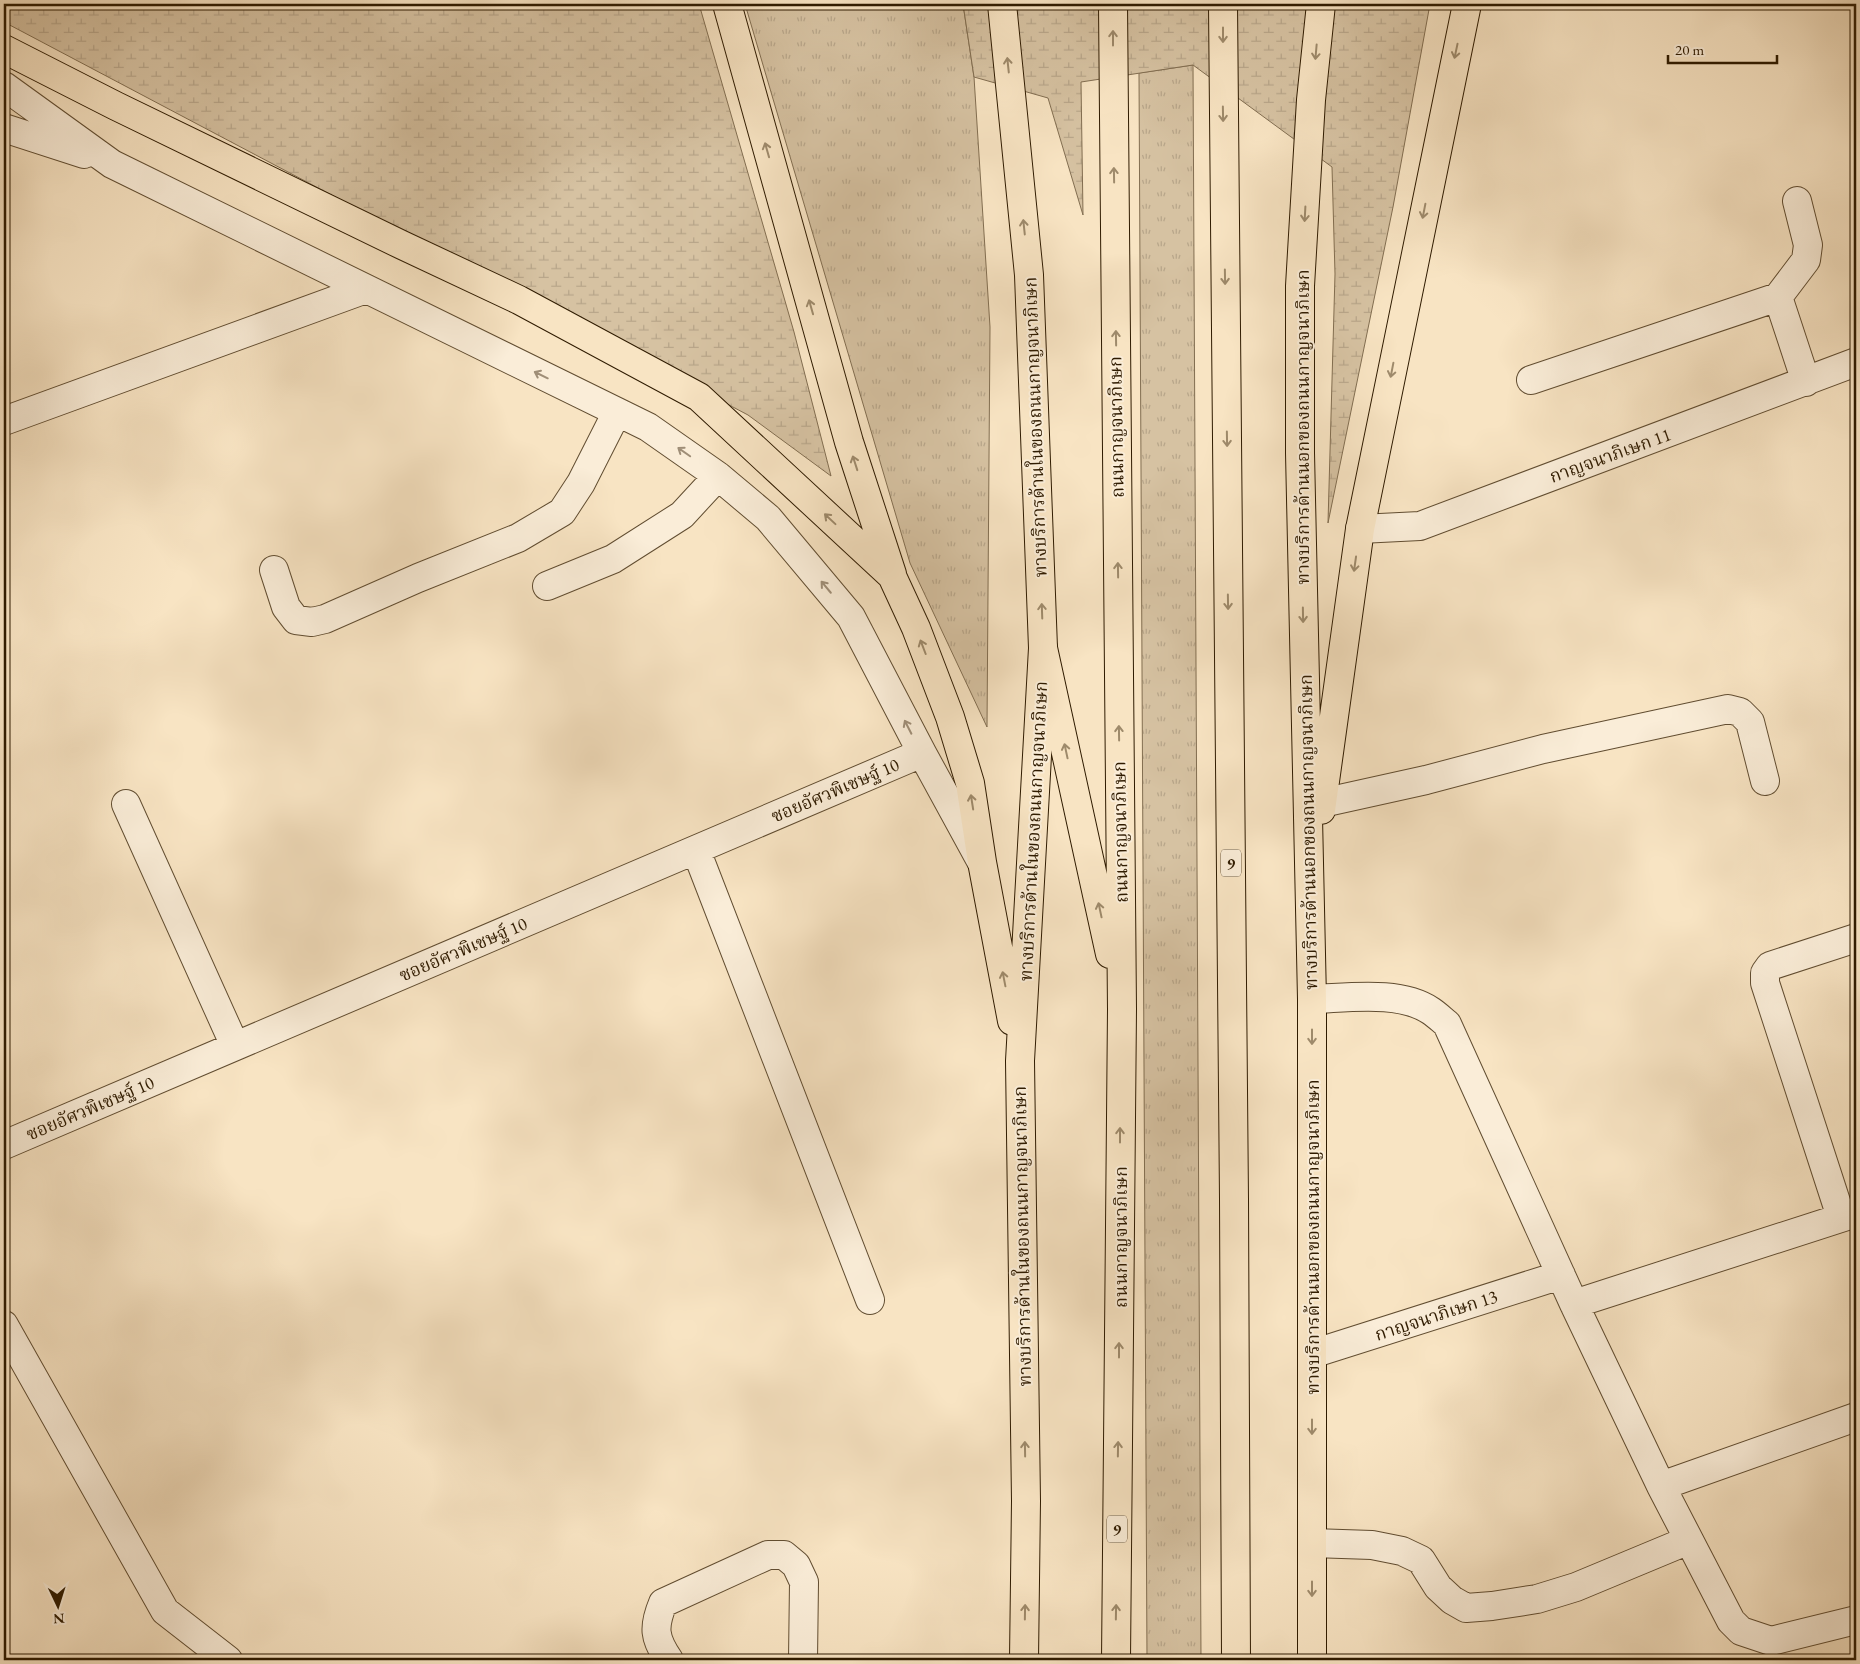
<svg xmlns="http://www.w3.org/2000/svg" width="1860" height="1664" viewBox="0 0 1860 1664" font-family="'EB Garamond','Noto Serif Thai',serif">
	<style>
		.grass { fill: url(#grass-tufts); stroke: #826e51 }
		.wetland { fill: url(#wetland-marsh); stroke: #826e51 }
		.lines { fill: none; stroke-linecap: round; stroke-linejoin: round }
		.minor-casing { stroke: #614d31; stroke-width: 30 }
		.major-casing { stroke: #2f1b00; stroke-width: 30 }
		.highway-casing { stroke: #2f1b00; stroke-width: 30 }
		.minor { stroke: #faedd8; stroke-width: 28 }
		.major { stroke: #f8e4c3; stroke-width: 28 }
		.highway { stroke: #f8e4c3; stroke-width: 28 }
		.oneway { stroke: #9e8a6b }
		.oneway2 { stroke: #9f8e77 }
		.labels { text-anchor: middle; dominant-baseline: central; stroke-width: 4; stroke-linejoin: round; paint-order: stroke }
		.shield { fill: #faedd8; stroke: #6c5a41; stroke-width: 1 }
		.shield-label { font-size: 16px; font-weight: bold; fill: #2f1b00 }
		.street-label { font-size: 18px; fill: #2f1b00; stroke: #faedd8 }
	</style>
	<defs>
		<pattern id="grass-tufts" width="24" height="20" patternUnits="userSpaceOnUse" patternTransform="scale(1.25)"><rect width="24" height="20" fill="#d6c2a2"/><path d="M3 7l-1-3M5 7V3M7 7l1-3M15 17l-1-3M17 17v-4M19 17l1-3" fill="none" stroke="#b8a68a"/></pattern>
		<pattern id="wetland-marsh" width="20" height="14" patternUnits="userSpaceOnUse" patternTransform="scale(1.25)"><rect width="20" height="14" fill="#d6c2a2"/><path d="M1 5h8M5 5V1M11 12h8M15 12V8" fill="none" stroke="#b8a68a"/></pattern>
	</defs>
	<rect width="100%" height="100%" fill="#f8e4c3"/>
	<filter id="stains"><feTurbulence type="fractalNoise" baseFrequency=".004" numOctaves="4"/><feColorMatrix values="0 0 0 0 .2 0 0 0 0 .09 0 0 0 0 .02 0 0 0 .5 -.17"/></filter>
	<radialGradient id="worn" r=".72"><stop offset=".6" stop-color="#630" stop-opacity="0"/><stop offset="1" stop-color="#630" stop-opacity=".3"/></radialGradient>
	<!-- grass -->
	<path class="grass" d="M745,4H963L974,77L990,327L987,727L910,563Z
		M1193,65L1201,1660H1147L1139,73Z"/>
	<!-- wetland -->
	<path class="wetland" d="M4,4H699L794,332L831,476L748,415L4,22Z
		M963,4H1430L1393,207L1328,523L1335,274L1332,167L1193,65L1081,82L1083,215L1048,98L974,77Z"/>
	<g class="lines">
		<!-- minor casing -->
		<g class="minor-casing">
			<path id="minor" d="M4,86L112,164L648,427L718,476L768,518L851,617L922,753L981,861
				M4,128L84,154
				M1797,201L1808,245L1806,260L1778,297L1806,382
				M1531,380L1778,297
				M4,421L366,289
				M1360,529L1420,526L1856,362
				M274,570L286,607L296,620L312,622L325,619L418,578L518,538L562,512L581,483L617,412
				M547,586L613,559L682,515L718,476
				M1322,803L1426,780L1543,749L1728,709L1740,712L1750,722L1765,781
				M126,804L235,1046
				M696,850L870,1300
				M1312,999C1348,998 1400,990 1431,1011C1437,1015 1442,1020 1447,1024L1574,1304L1661,1486L1731,1621L1741,1631L1771,1641L1856,1620
				M4,1145L922,753
				M1841,1217L1765,983V973L1770,966L1856,938
				M1574,1304L1856,1213
				M4,1325L165,1611L228,1660
				M1312,1354L1561,1275
				M1661,1486L1856,1417
				M1312,1543L1372,1545L1402,1551L1421,1560L1438,1587L1452,1600L1466,1608L1492,1606L1537,1599L1576,1587L1689,1540
				M669,1660C654,1638 653,1627 663,1603L768,1555H784L796,1565L804,1582L803,1660"/>
		</g>
		<!-- major casing -->
		<g class="major-casing">
			<path id="major" d="M727,4L849,442L892,574
				M1002,4L1029,275L1043,648L1020,1061L1026,1501L1024,1660
				M4,49L116,106L402,245L519,300L699,397L892,576L916,628L950,717L970,783L982,862L1012,1021
				M1321,810L1360,529L1467,4
				M1312,1660V999L1300,453V286L1311,100L1321,4"/>
		</g>
		<!-- highway casing -->
		<g class="highway-casing">
			<path id="highway" d="M1113,4L1122,1009L1116,1660
				M1223,4L1234,1199L1236,1660
				M1043,648L1110,954"/>
		</g>
		<!-- minor -->
		<use href="#minor" class="minor"/>
		<!-- major -->
		<use href="#major" class="major"/>
		<!-- highway -->
		<use href="#highway" class="highway"/>
	</g>
	<!-- one-way arrows -->
	<defs><path id="oneway-shaft" d="M-6 0H5M1.5-3L5.5 0L1.5 3" fill="none" stroke-width="1.6" stroke-linecap="round" stroke-linejoin="round" transform="scale(1.25)"/></defs>
	<g class="oneway">
		<use href="#oneway-shaft" transform="translate(1223 35) rotate(90)"/>
		<use href="#oneway-shaft" transform="translate(1113 38) rotate(-90)"/>
		<use href="#oneway-shaft" transform="translate(1456 51) rotate(102)"/>
		<use href="#oneway-shaft" transform="translate(1316 52) rotate(95)"/>
		<use href="#oneway-shaft" transform="translate(1008 65) rotate(-96)"/>
		<use href="#oneway-shaft" transform="translate(1223 114) rotate(89)"/>
		<use href="#oneway-shaft" transform="translate(767 150) rotate(-106)"/>
		<use href="#oneway-shaft" transform="translate(1114 175) rotate(-91)"/>
		<use href="#oneway-shaft" transform="translate(1424 211) rotate(101)"/>
		<use href="#oneway-shaft" transform="translate(1305 214) rotate(93)"/>
		<use href="#oneway-shaft" transform="translate(1024 227) rotate(-96)"/>
		<use href="#oneway-shaft" transform="translate(1225 277) rotate(89)"/>
		<use href="#oneway-shaft" transform="translate(811 307) rotate(-106)"/>
		<use href="#oneway-shaft" transform="translate(1116 338) rotate(-91)"/>
		<use href="#oneway-shaft" transform="translate(1392 370) rotate(101)"/>
		<use href="#oneway-shaft" transform="translate(1227 439) rotate(89)"/>
		<use href="#oneway-shaft" transform="translate(855 463) rotate(-108)"/>
		<use href="#oneway-shaft" transform="translate(830 519) rotate(-137)"/>
		<use href="#oneway-shaft" transform="translate(1355 564) rotate(98)"/>
		<use href="#oneway-shaft" transform="translate(1118 570) rotate(-91)"/>
		<use href="#oneway-shaft" transform="translate(1228 602) rotate(89)"/>
		<use href="#oneway-shaft" transform="translate(1042 611) rotate(-92)"/>
		<use href="#oneway-shaft" transform="translate(1303 615) rotate(89)"/>
		<use href="#oneway-shaft" transform="translate(923 647) rotate(-111)"/>
		<use href="#oneway-shaft" transform="translate(1119 733) rotate(-91)"/>
		<use href="#oneway-shaft" transform="translate(1066 751) rotate(-102)"/>
		<use href="#oneway-shaft" transform="translate(972 802) rotate(-99)"/>
		<use href="#oneway-shaft" transform="translate(1100 910) rotate(-102)"/>
		<use href="#oneway-shaft" transform="translate(1004 979) rotate(-101)"/>
		<use href="#oneway-shaft" transform="translate(1312 1037) rotate(90)"/>
		<use href="#oneway-shaft" transform="translate(1120 1135) rotate(-90)"/>
		<use href="#oneway-shaft" transform="translate(1119 1350) rotate(-90)"/>
		<use href="#oneway-shaft" transform="translate(1312 1427) rotate(90)"/>
		<use href="#oneway-shaft" transform="translate(1025 1449) rotate(-91)"/>
		<use href="#oneway-shaft" transform="translate(1118 1449) rotate(-89)"/>
		<use href="#oneway-shaft" transform="translate(1312 1589) rotate(90)"/>
		<use href="#oneway-shaft" transform="translate(1025 1612) rotate(-89)"/>
		<use href="#oneway-shaft" transform="translate(1116 1612) rotate(-89)"/>
	</g>
	<g class="oneway2">
		<use href="#oneway-shaft" transform="translate(541 375) rotate(-154)"/>
		<use href="#oneway-shaft" transform="translate(684 452) rotate(-145)"/>
		<use href="#oneway-shaft" transform="translate(826 587) rotate(-130)"/>
		<use href="#oneway-shaft" transform="translate(908 727) rotate(-117)"/>
	</g>
	<g class="labels">
		<!-- shield labels -->
		<g class="shield">
			<rect x="1221" y="849.5" width="20" height="27" rx="4"/>
			<rect x="1107" y="1515.5" width="20" height="27" rx="4"/>
		</g>
		<g class="shield-label">
			<text x="1231" y="863">9</text>
			<text x="1117" y="1529">9</text>
		</g>
		<!-- street labels -->
		<g class="street-label">
			<text transform="translate(1035 427) rotate(-92)">ทางบริการด้านในของถนนกาญจนาภิเษก</text>
			<text transform="translate(1116 427) rotate(-91)">ถนนกาญจนาภิเษก</text>
			<text transform="translate(1302 427) rotate(-90)">ทางบริการด้านนอกของถนนกาญจนาภิเษก</text>
			<text transform="translate(1610 455) rotate(-20)">กาญจนาภิเษก 11</text>
			<text transform="translate(835 790) rotate(-23)">ซอยอัศวพิเชษฐ์ 10</text>
			<text transform="translate(1033 831) rotate(-87)">ทางบริการด้านในของถนนกาญจนาภิเษก</text>
			<text transform="translate(1120 832) rotate(-91)">ถนนกาญจนาภิเษก</text>
			<text transform="translate(1308 832) rotate(-91)">ทางบริการด้านนอกของถนนกาญจนาภิเษก</text>
			<text transform="translate(463 949) rotate(-23)">ซอยอัศวพิเชษฐ์ 10</text>
			<text transform="translate(90 1108) rotate(-23)">ซอยอัศวพิเชษฐ์ 10</text>
			<text transform="translate(1022 1236) rotate(-91)">ทางบริการด้านในของถนนกาญจนาภิเษก</text>
			<text transform="translate(1120 1237) rotate(-90)">ถนนกาญจนาภิเษก</text>
			<text transform="translate(1312 1237) rotate(-90)">ทางบริการด้านนอกของถนนกาญจนาภิเษก</text>
			<text transform="translate(1436 1315) rotate(-18)">กาญจนาภิเษก 13</text>
		</g>
	</g>
	<!-- margin -->
	<rect width="1860" height="1664" fill="none" stroke="#f8e4c3" stroke-width="20"/>
	<rect x="5" y="5" width="1850" height="1654" fill="none" stroke="#2f1b00" stroke-width="2.5"/>
	<rect x="10" y="10" width="1840" height="1644" fill="none" stroke="#2f1b00"/>
	<!-- north arrow -->
	<g transform="translate(58 1606) rotate(176)" stroke="#faedd8" stroke-width="4" paint-order="stroke">
	<path d="M0-4L9 19L0 12L-9 19Z" fill="#2f1b00"/>
	<text y="-8" font-size="14" font-weight="bold" text-anchor="middle" fill="#2f1b00">N</text>
	</g>
	<!-- scale -->
	<path d="M1668 55v8h109v-8" fill="none" stroke="#2f1b00" stroke-width="2.5"/>
	<text x="1675" y="55" font-size="15" fill="#2f1b00" stroke="#faedd8" stroke-width="4" paint-order="stroke">20 m</text>
	<rect width="100%" height="100%" filter="url(#stains)"/>
	<rect width="100%" height="100%" fill="url(#worn)"/>
</svg>
